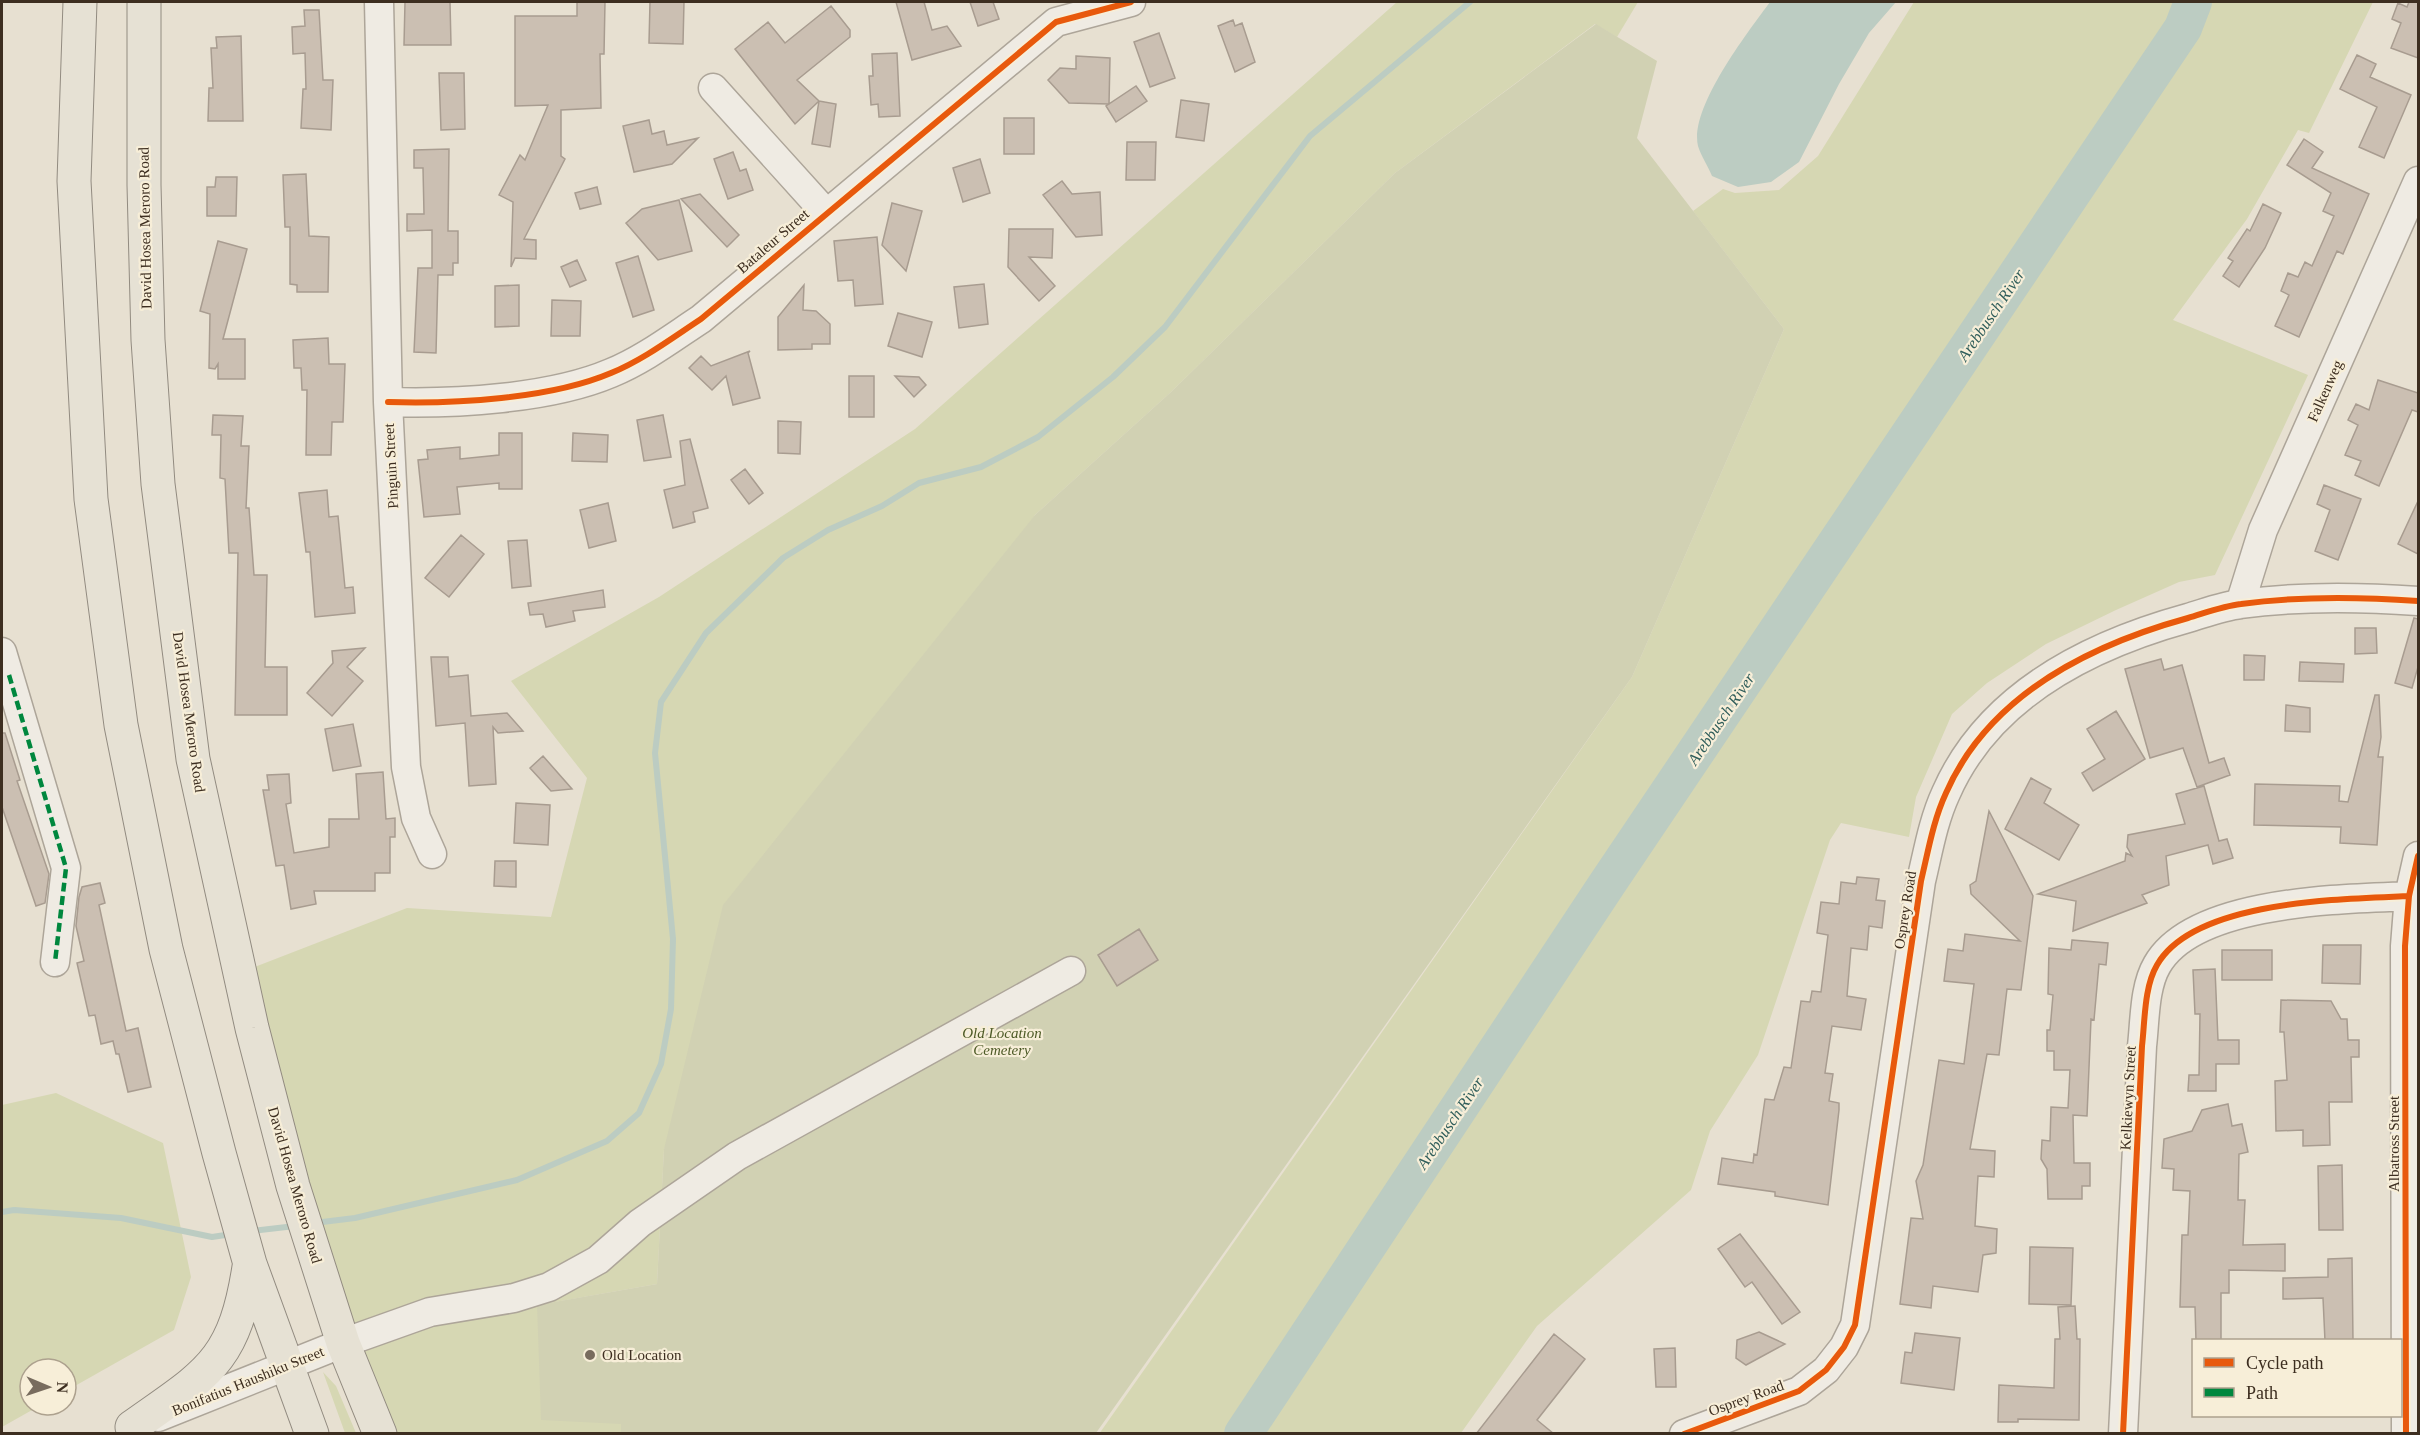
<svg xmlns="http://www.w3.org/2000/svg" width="2420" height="1435" viewBox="0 0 2420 1435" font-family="Georgia,serif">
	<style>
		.green { fill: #d6d7b3 }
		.cemetery { fill: #d1d1b3 }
		.water { fill: #bcccc2 }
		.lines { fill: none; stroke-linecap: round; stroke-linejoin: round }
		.stream { stroke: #bcccc2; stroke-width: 6 }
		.river { stroke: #bcccc2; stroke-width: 38 }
		.building { fill: #cbbfb2; stroke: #a89c90; stroke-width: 1.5 }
		.minor-casing { stroke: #ada599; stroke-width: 31 }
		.major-casing { stroke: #928b80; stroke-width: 35 }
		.minor { stroke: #efebe3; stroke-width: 28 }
		.major { stroke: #e6e1d4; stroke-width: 33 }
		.quiet { stroke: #00873e; stroke-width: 4.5; stroke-dasharray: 9 4.5; stroke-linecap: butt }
		.cycleway-casing { stroke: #f7eed8; stroke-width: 10 }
		.cycleway { stroke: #e8590c; stroke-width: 6 }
		.poi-dot { fill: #786c5e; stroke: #f7eed8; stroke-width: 2 }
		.labels { text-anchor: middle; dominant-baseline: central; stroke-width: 4.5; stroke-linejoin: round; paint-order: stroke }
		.street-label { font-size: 15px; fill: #3d2e20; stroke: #f7eed8 }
		.park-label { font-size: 15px; font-style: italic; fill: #4d5a26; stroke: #f7eed8 }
		.poi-label { font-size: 15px; fill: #3d2e20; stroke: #f7eed8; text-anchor: start }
		.water-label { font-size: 16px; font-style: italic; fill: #2f5d5a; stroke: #f7eed8 }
	</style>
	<rect width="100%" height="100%" fill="#e7e0d1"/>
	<!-- green -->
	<path class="green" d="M1397,2H1638L1617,37L1595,24L1395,173L1171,392L1035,515L664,1149L657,1284L538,1305L621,1424V1433H380L239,973L407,908L551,917L587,778L511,681L659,597L915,429Z
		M1914,2H2373L2309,133L2298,130L2247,219L2173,320L2308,375L2215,575L2179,582L2116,610L2046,644L1987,683L1952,714L1916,797L1909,837L1841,823L1830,840L1758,1055L1710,1131L1691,1190L1537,1326L1461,1433L1099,1434L1632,677L1784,329L1693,211L1723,189L1735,193L1779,190L1818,156Z
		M56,1093L163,1143L191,1277L174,1330L66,1391V1369H30V1405H41L2,1427V1105Z
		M323,1372L336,1386L356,1433H345Z"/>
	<!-- cemetery -->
	<path class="cemetery" d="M1596,24L1657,61L1637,138L1784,329L1632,677L1096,1433L621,1434V1424L541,1420L537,1305L657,1284L664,1149L723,905L1035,515L1171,392L1395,173Z"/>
	<!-- water -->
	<path class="water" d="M1770,2H1896L1869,33L1839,84L1799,162L1771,182L1738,187L1712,176C1708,166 1701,156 1698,146C1689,108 1748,32 1770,2Z"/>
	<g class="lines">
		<!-- stream -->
		<path class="stream" d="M2,1212L14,1210L121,1218L212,1237L232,1234
			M314,1223L355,1218L517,1180L607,1141L639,1113L661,1064L671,1009L673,939L655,753L661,702L706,633L783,558L828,530L882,506L919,483L981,467L1038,437L1113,377L1165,327L1310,136L1470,2
			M252,1231L295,1226"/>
		<!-- river -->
		<path class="river" d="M1243,1434L1607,884L2183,28L2193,2"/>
	</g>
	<!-- building -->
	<path class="building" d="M405,2H450L451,45H404Z
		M577,2H605L604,54H600L601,108L561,110V156L565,159L524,239L536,240V259L515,258L511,267L513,202L499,195L520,155L525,160L548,105L515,106V16H577Z
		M650,2H684L683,44L649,43Z
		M896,2H924L932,30L947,26L961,46L912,60Z
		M970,2H993L999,19L978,26Z
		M2409,2H2418V58L2391,48L2401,23L2392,19L2398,3L2407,7Z
		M831,6L850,30V37L797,80L819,101L795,124L735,49L768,22L785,43Z
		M304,10H319L323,80H333L331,130L301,128L303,89H306L305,53L293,54L292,27L305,26Z
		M1233,20L1235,26L1242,23L1255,62L1235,72L1218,26Z
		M1159,33L1175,78L1150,87L1134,42Z
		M241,36L243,121H208L209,88H213L211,48H217L216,37Z
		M897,53L900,116L879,117L878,104L871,105L869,76H873L872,54Z
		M2357,55L2376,64L2370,77L2411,95L2384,158L2359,147L2377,107L2340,89Z
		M1076,56L1110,58L1109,104L1069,103L1048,80L1060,68L1076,69Z
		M439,73H464L465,129L441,130Z
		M1136,86L1147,101L1116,122L1106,106Z
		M1181,100L1209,104L1204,141L1176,137Z
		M819,101L836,104L830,147L812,144Z
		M1004,118H1034V154H1004Z
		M649,120L652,134L664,131L667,145L698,138L672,164L634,172L623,126Z
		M2304,139L2323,152L2312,168L2369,194L2343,254L2337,251L2299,337L2275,326L2289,295L2281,291L2288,273L2298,277L2305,262L2312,266L2334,216L2323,211L2331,193L2287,165Z
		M1127,142H1156L1155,180H1126Z
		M449,149L448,231H458V263H453V275H438L436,353L414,352L418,268H432V230L407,231V214H424L423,168H414V150Z
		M733,152L740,171L746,169L753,190L728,199L714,159Z
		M980,159L990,193L963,202L953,168Z
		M306,174L309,236L329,237L328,292H297V285L290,284V227H285L283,175Z
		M216,177H237L236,216H207V187H215Z
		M1062,181L1072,194L1100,192L1102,235L1076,237L1043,195Z
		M597,187L601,204L580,209L575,193Z
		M700,194L739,235L727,247L681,199Z
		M679,200L692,251L658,260L626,223L642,209Z
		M892,203L922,211L906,271L882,245Z
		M2263,204L2281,213L2265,248L2239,287L2223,276L2233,261L2228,258L2247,229L2250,231Z
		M1009,229H1053L1052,258L1029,257L1055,286L1039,301L1008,267Z
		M877,237L883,304L855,306L853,280L838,281L834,241Z
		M218,241L247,249L223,339H245V379H218V364L215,369L209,368L210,314L200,311Z
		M638,256L654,310L633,317L616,263Z
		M577,260L586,280L570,287L561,267Z
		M984,284L988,324L959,328L954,287Z
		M519,285V326L495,327V286Z
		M804,285L803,310L816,311L830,324V344H812V349L778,350V317Z
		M552,300L581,301L580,336H551Z
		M898,313L932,322L922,357L888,346Z
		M328,338L329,364H345L343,422H332L331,455H306L307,390H302L301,368H294L293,340Z
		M750,351L748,353L760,398L733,405L726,376L712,390L689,368L701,356L711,366Z
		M849,376H874V417H849Z
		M895,376L919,377L926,385L914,397Z
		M2378,380L2418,393V412L2412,410L2379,486L2355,475L2361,461L2345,455L2358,425L2348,420L2356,404L2369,410Z
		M213,415L243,416L241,446H249L246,508H249L254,575H267L265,667H287V715H235L238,553H229L225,479L220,478L221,435H212Z
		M663,415L671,457L644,461L637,420Z
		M778,421L801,422L800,454L778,453Z
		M499,433H522V489H499V483L457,487L460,514L424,517L418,460L428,459L427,450L460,447V459L499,455Z
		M573,433L608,435L607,462L572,461Z
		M690,439L708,508L693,512L695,522L673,528L664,490L685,485L680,441Z
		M745,469L763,493L749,504L731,480Z
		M2324,485L2361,499L2338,560L2315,551L2330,510L2317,504Z
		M327,490L329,517L338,516L345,588L353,587L355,613L315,617L310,552H306L299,493Z
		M2418,501V554L2398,544Z
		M608,503L616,541L589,548L580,510Z
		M461,535L484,554L449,597L425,578Z
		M527,540L531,586L512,588L508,541Z
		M603,590L605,607L573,611L575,621L546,627L543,614L530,615L528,603Z
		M2414,618L2418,619V667L2412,688L2395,683Z
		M2355,628H2376L2377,653L2355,654Z
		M365,648L347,667L363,681L332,716L307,693L333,663L332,651Z
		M2244,655L2265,656L2264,680H2244Z
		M431,657H448L449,677L468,675L471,716L507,713L523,731L498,733L493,727L496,784L469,786L465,723L436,726Z
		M2161,659L2164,670L2182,665L2209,763L2224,758L2230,775L2197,787L2183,748L2150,758L2125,669Z
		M2300,662L2344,664L2343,682L2299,681Z
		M2375,695H2379L2381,737L2378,757H2383L2377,845L2340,843L2341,827L2254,825L2255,784L2340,786L2339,801L2348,802Z
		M2286,705L2310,708V732L2285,731Z
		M2116,711L2145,759L2093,791L2082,773L2105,759L2087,729Z
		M353,724L361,766L333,771L325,729Z
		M2,733H5L20,780L17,781L49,874L45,903L36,906L2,807Z
		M543,756L572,789L551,791L530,768Z
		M383,772L386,819L395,818V837H390V873H375V891H314L316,904L291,909L284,865L276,866L263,790H269L267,775L289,774L291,803L286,804L294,853L329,847V819H359L356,774Z
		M2031,778L2051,789L2044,803L2079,825L2059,860L2005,829Z
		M2204,786L2219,841L2227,839L2233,858L2213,864L2208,845L2166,856L2169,885L2142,895L2147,903L2073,931L2076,901L2038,894L2125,861L2126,853L2132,856L2127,847L2128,835L2185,824L2176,794Z
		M516,803L550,805L548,845L514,843Z
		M1989,811L2033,896L2021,990L2007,989L1999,1055L1987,1054L1970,1149L1995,1151L1994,1177L1978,1176L1975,1226L1997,1229L1996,1253L1983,1255L1978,1292L1933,1286L1931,1308L1900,1304L1911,1218L1923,1219L1916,1181L1923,1165L1939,1060L1964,1064L1974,984L1944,981L1948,949L1963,951L1965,934L2020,941L1971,894L1970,885L1976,881Z
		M495,861H516V887L494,886Z
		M1857,877L1879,879L1876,900L1885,901L1882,928L1869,926L1867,950L1851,948L1847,996L1866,999L1861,1030L1832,1026L1825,1073L1833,1074L1829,1101L1839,1103V1110L1828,1205L1775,1196V1192L1718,1184L1722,1158L1753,1163L1754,1154L1757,1155L1765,1099L1774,1100L1784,1067L1791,1068L1801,1001L1810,1002L1812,991L1821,992L1828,935L1817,933L1821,902L1839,904L1841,882L1856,884Z
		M100,883L105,903L99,905L126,1031L138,1028L151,1087L128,1092L119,1054H116L113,1041L101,1044L95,1015L89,1016L77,963L84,961L76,926L79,897L82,887Z
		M1139,929L1158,960L1117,986L1098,955Z
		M2072,940L2108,943L2106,965L2099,964L2094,1020L2091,1019L2087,1116L2073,1115L2074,1163H2090V1186H2082V1199H2048L2047,1169L2041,1159L2042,1140L2050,1141L2051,1107L2068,1108L2070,1070H2054V1051H2047V1030H2050L2053,995L2048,994L2049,948L2071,950Z
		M2323,945H2361L2360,984L2322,983Z
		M2222,950H2272V980H2222Z
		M2215,969L2218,1040H2239V1064H2216V1091H2188L2189,1075H2199L2200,1014H2195L2193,970Z
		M2281,1000L2331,1001L2341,1019H2347L2348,1040H2359V1057H2351L2352,1102H2329L2330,1145L2303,1146V1130L2276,1131L2275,1081L2287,1080L2284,1032H2280Z
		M2228,1104L2232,1126L2242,1124L2248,1152L2239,1154L2238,1200H2245L2243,1245L2285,1244V1271L2229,1270V1293H2221V1341H2196L2195,1307H2180L2182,1235H2188L2190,1191L2173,1190L2174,1169L2162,1168L2164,1139L2192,1131L2202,1110Z
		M2342,1165L2343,1230H2319L2318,1166Z
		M1740,1234L1800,1312L1782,1324L1752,1282L1745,1287L1718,1249Z
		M2030,1247L2073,1248L2071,1305L2029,1304Z
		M2352,1258L2353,1341H2325L2323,1298L2283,1299V1278L2328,1277V1259Z
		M2075,1306L2077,1339H2080L2079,1420L2018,1419V1422H1998L1999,1385L2054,1388L2055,1339H2060L2058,1307Z
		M1759,1332L1785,1344L1746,1365L1736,1358L1737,1340Z
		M1915,1333L1960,1338L1954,1390L1901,1383L1905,1352L1912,1353Z
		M1554,1334L1585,1359L1537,1420L1554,1434H1476Z
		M1675,1348L1676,1387H1656L1654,1349Z"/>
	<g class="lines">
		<!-- minor casing -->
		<g class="minor-casing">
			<path id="minor" d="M379,2L388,402L406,767L416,818L432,854
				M713,88L825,212
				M388,402C454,404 550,399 611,373C643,360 672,338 701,319L1056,22L1131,2
				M2240,604L2263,530L2418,181
				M2,652L66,868L55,962
				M158,1417L343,1343L430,1312L514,1298L549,1287L598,1260L640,1223L737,1156L1071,971
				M1684,1434L1799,1391L1826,1370L1844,1347L1855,1325L1921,881C1928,852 1933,821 1946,793C1989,695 2090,645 2188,618C2205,613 2223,606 2241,604C2299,596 2360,597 2418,601
				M2123,1434L2142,1046C2145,1021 2144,987 2157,965C2194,900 2343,899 2409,896
				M2406,1434L2405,946L2409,896L2418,856"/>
		</g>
		<!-- major casing -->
		<g class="major-casing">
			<path id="major" d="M80,2L74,181L91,499L121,725L166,949L219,1153L250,1264L312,1434
				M144,2V185L148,340L158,484L193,759L252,1028L293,1186L343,1343L380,1434
				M132,1427C206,1374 234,1364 249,1267"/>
		</g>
		<!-- minor -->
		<use href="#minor" class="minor"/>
		<!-- major -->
		<use href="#major" class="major"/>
		<!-- quiet -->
		<path class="quiet" d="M9,675L66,868L55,962"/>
		<!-- cycleway casing -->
		<g class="cycleway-casing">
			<path id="cycleway" d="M388,402C454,404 550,399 611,373C643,360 672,338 701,319L1056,22L1131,2
				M1684,1434L1799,1391L1826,1370L1844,1347L1855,1325L1921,881C1928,852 1933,821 1946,793C1989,695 2090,645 2188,618C2205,613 2223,606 2241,604C2299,596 2360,597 2418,601
				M2123,1434L2142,1046C2145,1021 2144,987 2157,965C2194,900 2343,899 2409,896
				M2406,1434L2405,946L2409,896L2418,856"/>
		</g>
		<!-- cycleway -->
		<use href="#cycleway" class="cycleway"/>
	</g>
	<!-- markers -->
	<circle class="poi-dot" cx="590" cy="1355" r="6"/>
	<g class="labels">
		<!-- street labels -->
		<g class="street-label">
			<text transform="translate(145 228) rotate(-91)">David Hosea Meroro Road</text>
			<text transform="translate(773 241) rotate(-41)">Bataleur Street</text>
			<text transform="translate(2325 391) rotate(-66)">Falkenweg</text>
			<text transform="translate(391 466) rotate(-93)">Pinguin Street</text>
			<text transform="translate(189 712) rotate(82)">David Hosea Meroro Road</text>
			<text transform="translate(1905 910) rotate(-81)">Osprey Road</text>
			<text transform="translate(2128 1098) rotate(-87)">Kelkiewyn Street</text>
			<text transform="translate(2394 1144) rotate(-90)">Albatross Street</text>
			<text transform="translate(295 1185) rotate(74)">David Hosea Meroro Road</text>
			<text transform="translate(248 1381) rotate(-22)">Bonifatius Haushiku Street</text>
			<text transform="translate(1746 1398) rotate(-20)">Osprey Road</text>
		</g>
		<!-- park labels -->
		<g class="park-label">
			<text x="1002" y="1033">Old Location<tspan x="1002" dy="17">Cemetery</tspan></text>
		</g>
		<!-- poi labels -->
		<g class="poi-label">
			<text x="602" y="1355">Old Location</text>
		</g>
		<!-- water labels -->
		<g class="water-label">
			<text transform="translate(1991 315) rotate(-56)">Arebbusch River</text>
			<text transform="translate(1721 719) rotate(-56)">Arebbusch River</text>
			<text transform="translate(1450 1123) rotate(-56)">Arebbusch River</text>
		</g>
	</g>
	<!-- border -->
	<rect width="2420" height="1435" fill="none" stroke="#3d2e20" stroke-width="6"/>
	<!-- legend -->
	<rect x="2192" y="1339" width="210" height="78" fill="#f7eed8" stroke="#ada18e" stroke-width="1.5"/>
	<rect x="2204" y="1358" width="30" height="9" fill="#e8590c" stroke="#ada18e" stroke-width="1.5"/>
	<text x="2246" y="1369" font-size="18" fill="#3d2e20">Cycle path</text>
	<rect x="2204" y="1388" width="30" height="9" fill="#00873e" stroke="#ada18e" stroke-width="1.5"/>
	<text x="2246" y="1399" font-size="18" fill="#3d2e20">Path</text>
	<!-- north arrow -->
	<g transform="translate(48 1387) rotate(92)"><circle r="28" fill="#f7eed8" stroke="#ada18e" stroke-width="1.5"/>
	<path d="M0-4.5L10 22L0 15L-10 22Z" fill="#786c5e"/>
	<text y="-9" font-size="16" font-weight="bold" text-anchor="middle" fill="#3d2e20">N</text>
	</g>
</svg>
